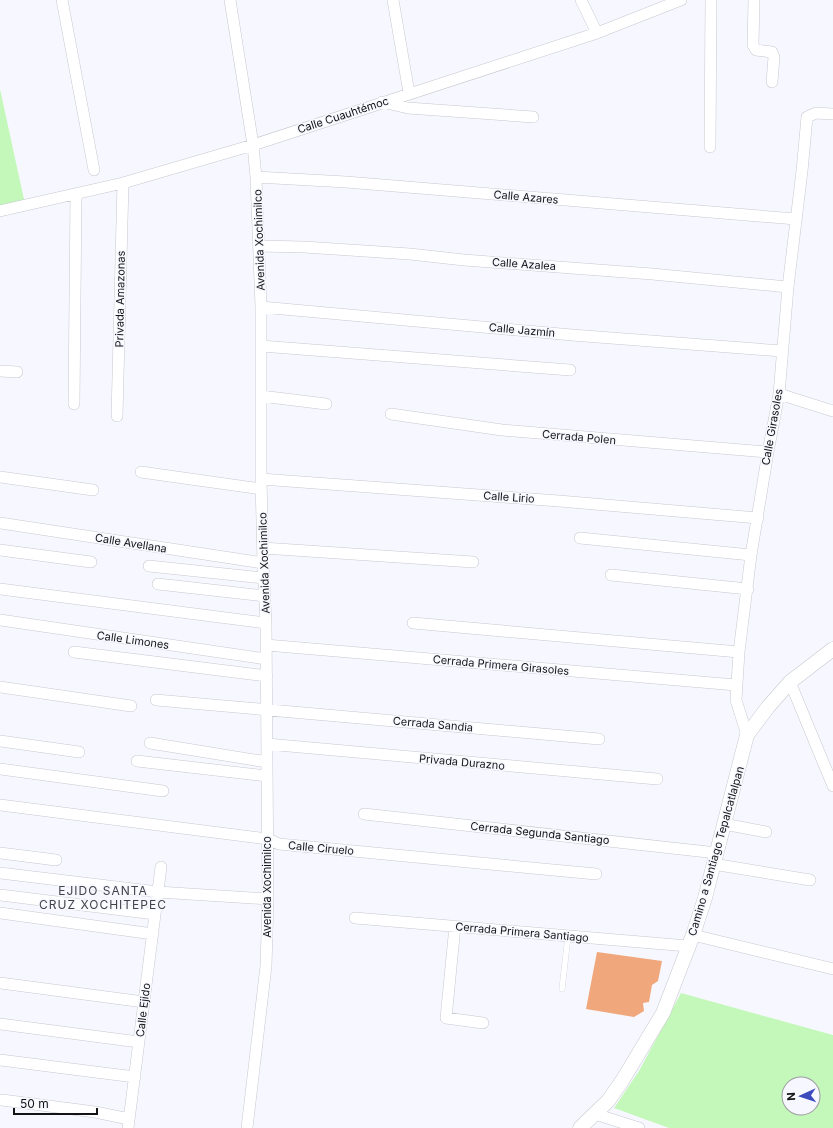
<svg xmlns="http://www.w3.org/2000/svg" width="833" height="1128" viewBox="0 0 833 1128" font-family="Inter,sans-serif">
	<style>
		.green { fill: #c4f8bb; fill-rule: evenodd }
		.building { fill: #f0a77b }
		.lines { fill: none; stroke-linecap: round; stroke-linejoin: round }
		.service-casing { stroke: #c7c8cf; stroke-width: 6 }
		.minor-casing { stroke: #c7c8cf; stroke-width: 12 }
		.tertiary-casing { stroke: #c7c8cf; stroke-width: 15 }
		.service { stroke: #fff; stroke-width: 5.5 }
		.minor { stroke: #fff; stroke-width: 11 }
		.tertiary { stroke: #fff; stroke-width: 14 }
		.labels { text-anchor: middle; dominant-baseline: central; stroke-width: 3; stroke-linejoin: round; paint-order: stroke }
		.street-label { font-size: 11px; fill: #131315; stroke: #f7f8ff }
		.neighbourhood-label { font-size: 12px; letter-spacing: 1px; fill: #424348; stroke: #f7f8ff }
	</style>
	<rect width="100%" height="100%" fill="#f7f8ff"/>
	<!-- green -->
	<path class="green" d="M0,89L25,204L0,209Z
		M681,993L833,1035V1128H669L614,1108L639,1071ZM789,1084H813V1108H789Z"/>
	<!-- building -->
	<path class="building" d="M597,952L662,961L658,981L652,985L649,1002L643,1003L644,1011L634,1017L586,1009Z"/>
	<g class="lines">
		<!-- service casing -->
		<g class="service-casing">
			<path id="service" d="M562,989L568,936"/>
		</g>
		<!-- minor casing -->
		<g class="minor-casing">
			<path id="minor" d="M62,0L94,170
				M230,0L253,145L256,177L261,307V479L263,563L266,623L268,899L266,966L247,1128
				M393,0L409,93
				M581,0L597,33
				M754,0L753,45L756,50L772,52L774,57L772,82
				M382,102L408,108L533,117
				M710,147L711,0
				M256,177L346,182L796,219
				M0,211L123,183L253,145L597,33L681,0
				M259,246L304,247L410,254L464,260L652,274L788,287
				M261,307L572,335L782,351
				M261,346L570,370
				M0,371L17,372
				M779,394L833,411
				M261,396L326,404
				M74,404L76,194
				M391,414L502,430L768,452
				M117,416L123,183
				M141,472L261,489
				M0,477L93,490
				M261,479L559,501L758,518
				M0,523L263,563
				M580,538L751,555
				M263,548L473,562
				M0,550L91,562
				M149,566L264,578
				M611,575L748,589
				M158,584L265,596
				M0,589L266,623
				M0,620L266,659
				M413,623L739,652
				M266,645L736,685
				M74,652L267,676
				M790,682L833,786
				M0,687L131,706
				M156,700L599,739
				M747,735L736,700L739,652L751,555L768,452L779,394L788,287L802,171L807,117L816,113L833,114
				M0,741L79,752
				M150,743L267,762
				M267,744L657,779
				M137,761L267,776
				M0,769L163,791
				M0,805L268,839L279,844L596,874
				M364,814L717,853
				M724,824L766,832
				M0,853L56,860
				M713,864L810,880
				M0,873L158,892L268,899
				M0,895L155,914
				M0,913L153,934
				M355,918L688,946
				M455,926L446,1018L483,1023
				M693,935L833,969
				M0,983L144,1002
				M0,1024L139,1042
				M0,1060L135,1077
				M2,1100L95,1112L129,1119
				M595,1114L639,1128
				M128,1128L161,867"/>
		</g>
		<!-- tertiary casing -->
		<g class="tertiary-casing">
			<path id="tertiary" d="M580,1128L608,1101L622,1081L663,1013L693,935L705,898L747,735L768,707L790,682L833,649"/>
		</g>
		<!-- service -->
		<use href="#service" class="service"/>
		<!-- minor -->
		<use href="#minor" class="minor"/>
		<!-- tertiary -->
		<use href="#tertiary" class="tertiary"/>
	</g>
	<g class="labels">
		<!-- street labels -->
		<g class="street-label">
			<text transform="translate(343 115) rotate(-18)">Calle Cuauhtémoc</text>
			<text transform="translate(526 197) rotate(5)">Calle Azares</text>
			<text transform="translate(259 240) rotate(-92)">Avenida Xochimilco</text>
			<text transform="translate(524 264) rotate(4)">Calle Azalea</text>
			<text transform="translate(120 299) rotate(-89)">Privada Amazonas</text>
			<text transform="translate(522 330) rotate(5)">Calle Jazmín</text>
			<text transform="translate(772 427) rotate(-80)">Calle Girasoles</text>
			<text transform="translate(579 437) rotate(5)">Cerrada Polen</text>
			<text transform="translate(509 497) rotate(4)">Calle Lirio</text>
			<text transform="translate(131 543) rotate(9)">Calle Avellana</text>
			<text transform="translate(264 563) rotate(-92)">Avenida Xochimilco</text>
			<text transform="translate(133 640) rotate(8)">Calle Limones</text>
			<text transform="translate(501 665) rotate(5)">Cerrada Primera Girasoles</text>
			<text transform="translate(433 724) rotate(5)">Cerrada Sandia</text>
			<text transform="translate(462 762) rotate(5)">Privada Durazno</text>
			<text transform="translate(540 833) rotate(6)">Cerrada Segunda Santiago</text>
			<text transform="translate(321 848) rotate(5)">Calle Ciruelo</text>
			<text transform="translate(716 851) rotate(-74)">Camino a Santiago Tepalcatlalpan</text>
			<text transform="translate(267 887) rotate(-90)">Avenida Xochimilco</text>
			<text transform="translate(522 932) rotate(5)">Cerrada Primera Santiago</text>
			<text transform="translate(143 1010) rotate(-83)">Calle Ejido</text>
		</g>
		<!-- neighbourhood labels -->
		<g class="neighbourhood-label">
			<text x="103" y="890">EJIDO SANTA<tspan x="103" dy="14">CRUZ XOCHITEPEC</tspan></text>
		</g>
	</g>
	<!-- north arrow -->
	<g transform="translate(801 1096) rotate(267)"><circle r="19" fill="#f7f8ff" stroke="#9c9ca1"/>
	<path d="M0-3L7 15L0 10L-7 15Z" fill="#3b4bbe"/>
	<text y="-6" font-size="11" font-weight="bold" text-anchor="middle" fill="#131315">N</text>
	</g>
	<!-- scale -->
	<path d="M14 1108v6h83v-6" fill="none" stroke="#131315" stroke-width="2"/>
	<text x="20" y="1108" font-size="12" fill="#131315" stroke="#f7f8ff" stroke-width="3" paint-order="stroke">50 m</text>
</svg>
